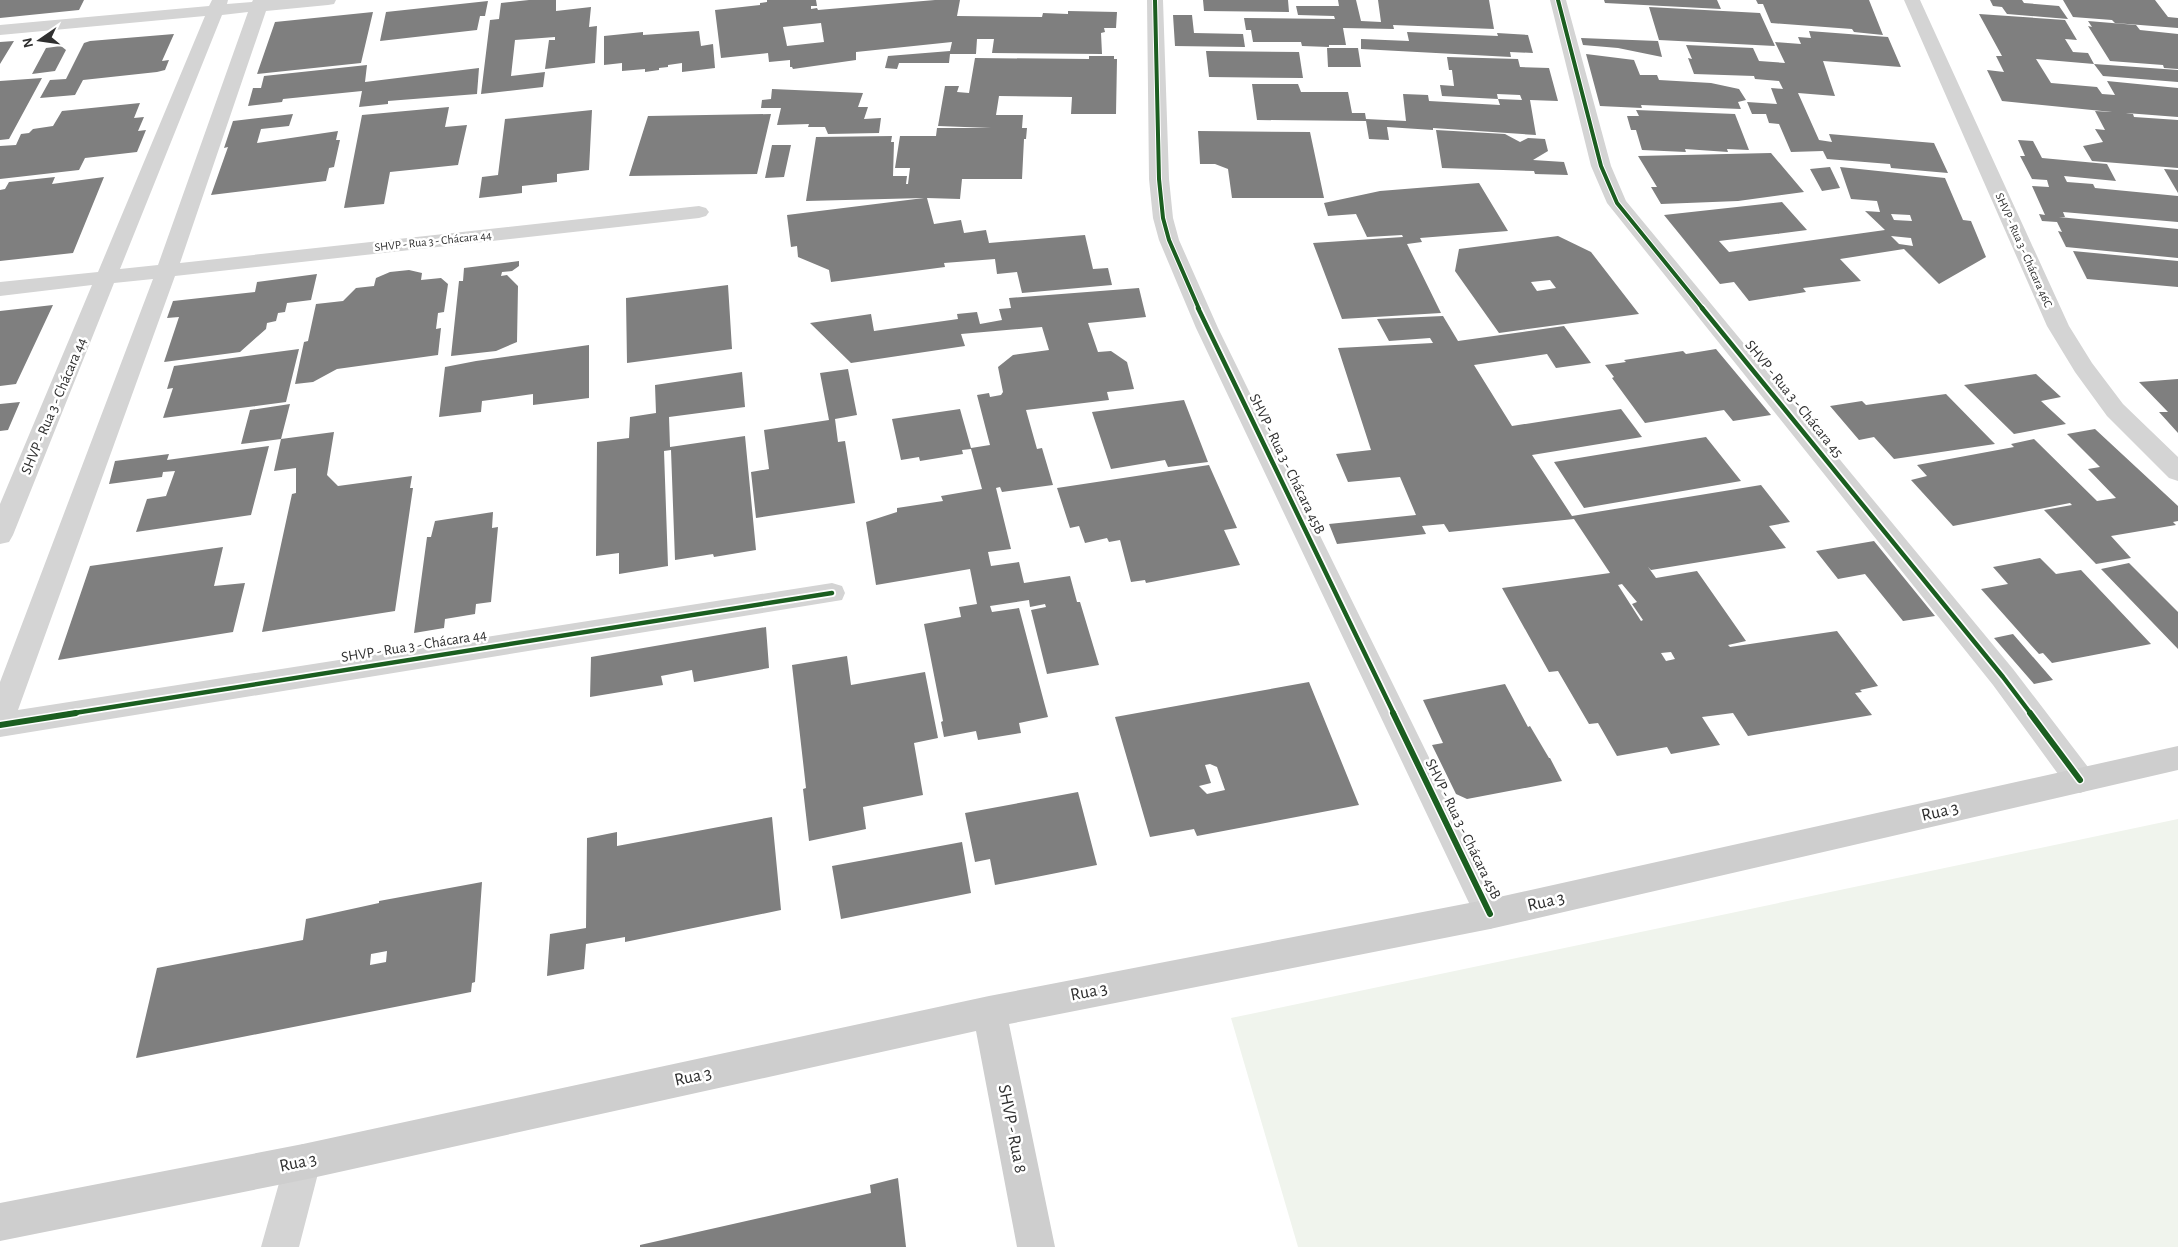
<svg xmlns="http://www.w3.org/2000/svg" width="2178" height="1247" viewBox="0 0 2178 1247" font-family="'Alegreya Sans',sans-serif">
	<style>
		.green { fill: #f0f4ed }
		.building { fill: #7f7f7f; fill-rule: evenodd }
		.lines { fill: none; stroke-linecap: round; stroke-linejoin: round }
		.street { fill: #d4d4d4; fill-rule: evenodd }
		.secondary { fill: #cecece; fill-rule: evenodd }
		.cycleway-far2-casing { stroke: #fff; stroke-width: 6 }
		.cycleway-far1-casing { stroke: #fff; stroke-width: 8 }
		.cycleway-casing { stroke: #fff; stroke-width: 9 }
		.cycleway-far2 { stroke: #1b5e20; stroke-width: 4 }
		.cycleway-far1 { stroke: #1b5e20; stroke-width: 4.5 }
		.cycleway { stroke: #1b5e20; stroke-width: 6 }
		.labels { text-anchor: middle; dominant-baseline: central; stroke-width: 5; stroke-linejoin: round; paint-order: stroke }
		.far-street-label { font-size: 12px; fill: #303030; stroke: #fff }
		.street-label { font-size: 15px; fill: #303030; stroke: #fff }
		.near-street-label { font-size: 18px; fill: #303030; stroke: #fff }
	</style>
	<rect width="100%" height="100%" fill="#fff"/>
	<!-- green -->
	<path class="green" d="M2178,819V1247H1298L1231,1018Z"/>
	<!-- building -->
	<path class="building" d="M0,0H84L79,10L0,18Z
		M529,0H556V11L591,7L589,27L597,26L595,63L545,69L549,40H555V37L515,40L511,76L545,72L543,87L481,94L490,20L499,19L501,3Z
		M767,0H816L817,6H811V9L817,8L818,10L935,0H960L957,16L1042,17L1043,13L1068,14V11L1117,12L1116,28H1104L1105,32L1101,33L1102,54L992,53L994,39H977L976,54H950L949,63H899L897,69L885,68L888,56L950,51L952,42L856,52V60L793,69L792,67H790V60L769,62L768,53L721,58L715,10L760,5V3L767,2ZM821,23L824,42L787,46L783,27Z
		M1203,0H1288L1289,12L1204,11Z
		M1338,0H1356L1361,21L1381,22L1378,0H1489L1494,29L1393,25L1394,29L1343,28L1346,45H1329V47L1302,46L1301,42H1253L1251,30H1246L1244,18L1335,19L1334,16L1298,15L1296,6H1339Z
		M1604,0H1717L1721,9L1605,3Z
		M1756,0H1869L1883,35L1854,32L1852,29L1771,23L1763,4H1758Z
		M1990,0H2022L2024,3L2059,6L2068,19L2007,14L2002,7L1993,6Z
		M2063,0H2155L2168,17L2178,18V28L2115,23L2112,20L2073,17Z
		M488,1L485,16H480L477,30L380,41L386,12Z
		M1649,7L1760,13L1775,46L1659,40Z
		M373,12L361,63L257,74L275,22Z
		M1979,14L2065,20L2077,40L2065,39L2073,52L2088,53L2094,64L2036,59L2051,83L2097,87L2102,94L2115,95L2107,81L2178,88V117L2126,113L2133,114L2134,117L2178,120V168L2092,161L2083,146L2103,142L2095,129L2105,130L2095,111L2112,112L2002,101L1987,70L2004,72L1996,56H2002Z
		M1173,15H1192L1194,33L1243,34L1245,47L1175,46Z
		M2088,21L2136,25L2140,30L2178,34V69L2164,68L2163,65L2110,61L2088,26L2092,27Z
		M699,31L701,46L713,44L715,68L682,72V63L668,65V67L659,68V70L645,72V69L622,71V63L604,65V36L643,32V35Z
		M1809,31L1888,37L1901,67L1823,61L1835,96L1798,93L1819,140L1832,142L1829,134L1934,143L1948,173L1891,168L1890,164L1827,159L1823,151L1791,152L1779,124L1769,123L1766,114H1752L1747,102L1777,104L1771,88L1783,89L1779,81L1755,79L1754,76L1694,74L1688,58L1692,59L1686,45L1753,48L1759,61L1785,63L1775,42L1801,44L1798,37L1811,38Z
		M1407,32L1498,36L1497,33L1528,35L1533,53L1510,52L1511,57L1361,49V39L1409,41Z
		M174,34L162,61L169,60L165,70L157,72L83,80L75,95L40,98L50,80L66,79L84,43L90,41Z
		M1581,38L1658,41L1662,57L1618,48L1583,45Z
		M14,41L0,64V42Z
		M61,46L66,50L55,71L32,74L46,48Z
		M1327,48H1358L1361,67H1328Z
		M1206,51L1299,52L1303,78L1209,77Z
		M1586,54L1634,60L1640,75H1657L1659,80L1711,83L1739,89L1746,100L1738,102L1741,109L1641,105L1642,108L1600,106Z
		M1089,56H1114V59H1117L1116,114H1071L1072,97L999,96L996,115H1023L1022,128H1027L1026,139H1024L1022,179H962L960,199L927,198L934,224L961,220L964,233L986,230L989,243L1085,235L1093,269L1108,268L1112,285L1022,293L1017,272L997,274L995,259L944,263L945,267L831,282L829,270L798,257L797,246L791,247L787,215L924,198L806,201L816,137L892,136L891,142H894L893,176H907L906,184H908L910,168H895L900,136H936L937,128H991L938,126L945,86H959L957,92L969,93L975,58L1089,59Z
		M1447,57L1518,59L1520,67L1549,68L1558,101L1530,100L1536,135L1433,128V130L1387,127L1389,140L1369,139L1366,121L1257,120L1252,84H1298L1301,92H1348L1352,113H1365L1366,119L1406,121L1403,94L1428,95L1429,101L1500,105L1498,99L1442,96L1440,85L1454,86L1452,70H1449ZM1497,94L1520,95L1522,100L1498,99Z
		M2094,64L2178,70V82L2103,76Z
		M367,65L365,82L479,68L477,94L388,101V104L359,107L362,91L283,99L282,102L248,106L253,88H261L264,76Z
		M42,78L9,139L0,140V81Z
		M772,89L863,93L858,107H868L864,119L881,118L879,133L828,134L825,127H808L809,124L777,125L781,108H761L762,100L771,99Z
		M140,103L134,118L144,117L138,131L146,130L137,152L85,158L79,170L0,179V146L16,145L21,134L29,133L33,129L53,126L62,111Z
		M449,107L445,127L467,125L458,165L390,172L384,204L344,208L362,115Z
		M592,110L589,170L557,174V182L522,186V193L479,198L482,177L498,175L505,119Z
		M1636,110L1735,114L1749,150L1727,149L1728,152L1685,149L1686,152L1642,150L1636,130H1631L1627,116H1639Z
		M293,114L289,126L261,129L257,143L338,131L336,140H340L334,167L329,168L326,181L211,195L228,147L224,148L233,121Z
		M771,114L757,174L629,176L648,116Z
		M1436,130L1505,134L1520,142L1528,138L1545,139L1548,151L1533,160L1564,162L1568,175L1535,174L1534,171L1442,168Z
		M1198,131L1310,132L1324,198H1232L1228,169L1215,164H1200Z
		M2018,140L2033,141L2042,158L2107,164L2116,181L2064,176L2067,182L2093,184L2095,188L2178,196V222L2063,212L2065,217H2059L2178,229V258L2066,247L2058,231L2062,232L2057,222L2042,221L2039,214L2045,215L2032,186L2049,187L2047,180L2032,179L2020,156H2025Z
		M772,145H791L784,177L765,178Z
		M1771,153L1804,192L1738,201L1661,204L1651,187H1657L1638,156Z
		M1830,167L1840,188L1822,191L1810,169Z
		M1840,167L1945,178L1963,220L1971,221L1986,257L1939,284L1904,249L1840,259L1861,281L1803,288L1806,292L1749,301L1734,282L1720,284L1664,215L1782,202L1807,230L1719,241L1729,252L1885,230L1865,211L1880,212L1877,201L1851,199ZM1891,214L1910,215L1912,221L1894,220ZM1891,236L1911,238L1913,246L1899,244Z
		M2164,169L2178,170V193Z
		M55,177L52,184L104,177L73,253L0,261V190L5,189L9,182Z
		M1479,183L1508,231L1420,238L1422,242L1407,244L1441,313L1342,319L1313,243L1403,237L1402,235L1367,237L1356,214L1328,216L1324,203L1380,191Z
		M1558,236L1591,252L1639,314L1499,333L1455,271L1459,249ZM1550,280L1556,288L1537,291L1531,282Z
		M2073,251L2178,261V287L2087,279Z
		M519,261V266L512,271L502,272L501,276L507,275L518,286L517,342L496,351L451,356L459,281H463L464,268Z
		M409,270L422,273L421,280L441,278L448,284L444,312L438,313L436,329L441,328L438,355L337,369L313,382L295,384L304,342L308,341L316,304L343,301L356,288L374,286L376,278L390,272Z
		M317,274L311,300L287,303L285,312L278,313L276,321L267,323L266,329L240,352L164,362L179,317L167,318L173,301L255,292L257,282Z
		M728,285L732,349L627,363L626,298Z
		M1139,288L1146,317L1088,323L1098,352L1111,351L1127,362L1134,389L1107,392L1109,400L1026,410L1037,449L1042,448L1053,485L1002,492L1000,487L996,488L1011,549L988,552L991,566L1019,562L1024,583L1070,576L1077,602H1080L1099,665L1047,674L1031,610L1046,607L1045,604L1030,607L1029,600L990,606L992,612L1019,608L1048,717L1019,723L1021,733L978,740L976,731L944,737L941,722L943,721L924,624L961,617L959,607L977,604L970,569L876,585L866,522L897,512V508L943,501L941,496L982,489L971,449L962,450L963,454L920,461L919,457L901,460L892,419L960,409L971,448L990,445L977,395L989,393L990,397L1001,395L1003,392L998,367L1013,355L1049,350L1042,327L961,334L965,346L851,363L810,323L871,314L874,331L958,319L957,314L977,312L980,324L1002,320L999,309L1011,308L1009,298Z
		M53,305L16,384L0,386V311Z
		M1443,316L1458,341L1564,326L1591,363L1556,368L1547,354L1474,365L1512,426L1621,409L1642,437L1532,455L1572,516L1761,485L1790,522L1769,526L1786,548L1651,570L1648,567L1656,578L1697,571L1746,641L1728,645L1730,647L1837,631L1878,686L1860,690L1862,692L1855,693L1872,715L1748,736L1733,713L1702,717L1720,745L1671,754L1667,747L1617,756L1598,723L1589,724L1558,671L1549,672L1502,588L1610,573L1574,519L1449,532L1444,524L1422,526L1426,534L1337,544L1329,524L1416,515L1400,477L1348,482L1336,454L1371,450L1338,348L1433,343L1430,338L1389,341L1377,319ZM1622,584L1637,602L1632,604L1643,620L1641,621L1618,585ZM1671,652L1675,659L1666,661L1661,653Z
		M589,345V398L533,405V394L482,401L481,412L439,417L445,367L476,361Z
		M299,349L286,402L163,418L173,388L167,389L174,366Z
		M1716,349L1771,415L1733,421L1724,410L1645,423L1612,378L1614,377L1605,365L1626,362L1624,360L1683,351L1686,354Z
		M848,369L857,415L835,419L838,442L845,441L855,503L756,518L751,472L769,469L764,430L829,420L820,373Z
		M742,372L745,407L669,417L670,447L745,436L756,550L714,557L713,554L675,560L671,450L664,451L668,566L619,574V553L596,556L597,442L629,438L630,417L656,413L655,385Z
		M2036,374L2061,397L2041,401L2066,424L2014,434L1964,385Z
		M2178,379V433L2159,412H2168L2139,382Z
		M1946,394L1995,444L1894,459L1874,437L1859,440L1830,406L1862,401L1866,405Z
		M1184,400L1208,462L1168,467L1165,460L1111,469L1092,412Z
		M20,402L8,430L0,431V404Z
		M290,404L281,439L241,444L250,410Z
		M2095,429L2178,506V521L2173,522L2176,525L2111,536L2131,558L2096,564L2044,510L2072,505L2070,503L1953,526L1911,480L1927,476L1917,465L2014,447L2011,444L2034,439L2097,501L2116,498L2088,469L2100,467L2067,434Z
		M334,432L327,475L338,486L412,476L410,488H413L395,611L262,632L292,494L296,493V468L274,471L281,439Z
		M1706,437L1741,481L1584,508L1554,462Z
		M269,446L251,515L136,532L147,499L166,496L175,471L163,472L162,477L109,484L115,461L169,454L167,460Z
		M1209,465L1237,528L1224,530L1240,565L1146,583L1145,580L1131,582L1120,540L1109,542L1107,538L1085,543L1079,526L1070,528L1057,488Z
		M493,512L492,528L498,527L491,602L476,604L475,614L445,619L444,628L414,633L427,537H431L435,521Z
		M1874,541L1935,616L1903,621L1865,574L1838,579L1816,551Z
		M223,547L214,586L245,583L233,632L58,660L90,566Z
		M2040,558L2056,574L2081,570L2151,644L2052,663L2043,653L2039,654L1981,589L2008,584L1993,567Z
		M2129,563L2178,612V649L2101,569Z
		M766,627L769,668L694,682L692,670L661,676L663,685L590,697L591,657Z
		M2013,634L2053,680L2034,684L1994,638Z
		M847,656L851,685L925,672L938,738L914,743L923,795L863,807L866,829L809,841L803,789L806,788L792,665Z
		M1309,682L1359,805L1197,836L1194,829L1150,837L1115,717ZM1210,764L1217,767L1225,790L1207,794L1199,786L1211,783L1205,765Z
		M1505,684L1528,727L1530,726L1549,758H1550L1562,781L1467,799L1456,794L1432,745L1443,743L1423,700Z
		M1078,792L1097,865L995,885L990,859L975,862L965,813Z
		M772,817L781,910L625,942V937L586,944L584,969L547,976L550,934L586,928L587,838L617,832V846Z
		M962,842L971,893L841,919L832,866Z
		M482,882L475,982L472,983L471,992L136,1058L157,968L303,940L306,919L379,903V901ZM387,951L386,962L370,965L371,954Z
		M898,1178L906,1247H640V1245L871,1193L870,1185Z"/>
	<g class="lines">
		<!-- street -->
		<path class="street" d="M212,0H228L227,4L252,2L253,0H336L334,4L328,5L266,11L180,263L699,206L706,208L709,212L706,216L699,218L175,276L18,710L832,583L842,586L845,593L842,600L0,737V682L153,279L114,283L13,535L9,542L0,544V504L92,285L0,296V282L98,272L205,16L0,35V25L209,6ZM248,12L158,265L120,269L222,15Z
			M1147,0H1163L1169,179L1173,218L1179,240L1218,328L1501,904L1506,914L1501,924L1490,929L1479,924L1196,328L1159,240L1153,218L1149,179Z
			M1550,0H1566L1611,166L1626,201L2013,669L2091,771L2095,780L2091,789L2080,793L2069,789L1993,685L1607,203L1591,166Z
			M1904,0H1920L2069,326L2092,363L2123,404L2178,457V481L2169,478L2107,416L2075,372L2047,326Z
			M303,1144L316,1149L321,1162L299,1247H261L285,1162L290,1149Z"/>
		<!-- secondary -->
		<path class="secondary" d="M2178,746V770L1490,929L1009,1024L1055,1247H1017L976,1031L303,1180L0,1241V1203L303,1144L989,996L1490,899Z"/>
		<!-- cycleway-far2 casing -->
		<g class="cycleway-far2-casing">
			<path id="cycleway-far2" d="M1155,0L1159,179L1163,218L1169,240L1199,309
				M1558,0L1601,166L1617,203L1703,309"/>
		</g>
		<!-- cycleway-far1 casing -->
		<g class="cycleway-far1-casing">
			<path id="cycleway-far1" d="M1198,308L1394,714
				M1702,308L2003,677L2031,714
				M68,714L832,593"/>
		</g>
		<!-- cycleway casing -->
		<g class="cycleway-casing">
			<path id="cycleway" d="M1393,713L1490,914
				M2030,713L2080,780
				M0,725L76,713"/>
		</g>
		<!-- cycleway-far2 -->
		<use href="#cycleway-far2" class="cycleway-far2"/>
		<!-- cycleway-far1 -->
		<use href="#cycleway-far1" class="cycleway-far1"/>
		<!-- cycleway -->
		<use href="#cycleway" class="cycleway"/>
	</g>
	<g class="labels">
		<!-- far-street labels -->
		<g class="far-street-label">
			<text transform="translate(433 241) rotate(-6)">SHVP - Rua 3 - Chácara 44</text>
			<text transform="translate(2024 250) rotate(66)">SHVP - Rua 3 - Chácara 46C</text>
		</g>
		<!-- street labels -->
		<g class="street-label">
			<text transform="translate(1794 399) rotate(51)">SHVP - Rua 3 - Chácara 45</text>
			<text transform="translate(54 406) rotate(-67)">SHVP - Rua 3 - Chácara 44</text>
			<text transform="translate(1287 464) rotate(64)">SHVP - Rua 3 - Chácara 45B</text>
			<text transform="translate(414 646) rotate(-9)">SHVP - Rua 3 - Chácara 44</text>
			<text transform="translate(1463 829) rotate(64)">SHVP - Rua 3 - Chácara 45B</text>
		</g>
		<!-- near-street labels -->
		<g class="near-street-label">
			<text transform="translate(1940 812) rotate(-13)">Rua 3</text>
			<text transform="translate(1546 902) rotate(-13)">Rua 3</text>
			<text transform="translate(1089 992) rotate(-11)">Rua 3</text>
			<text transform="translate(693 1077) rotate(-12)">Rua 3</text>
			<text transform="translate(1012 1129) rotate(79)">SHVP - Rua 8</text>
			<text transform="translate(298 1163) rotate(-12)">Rua 3</text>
		</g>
	</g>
	<!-- north arrow -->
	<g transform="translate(40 40) rotate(257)" stroke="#ffffff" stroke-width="4" paint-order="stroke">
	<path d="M0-4L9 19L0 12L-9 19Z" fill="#303030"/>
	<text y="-8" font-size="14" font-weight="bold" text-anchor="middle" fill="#303030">N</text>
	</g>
</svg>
